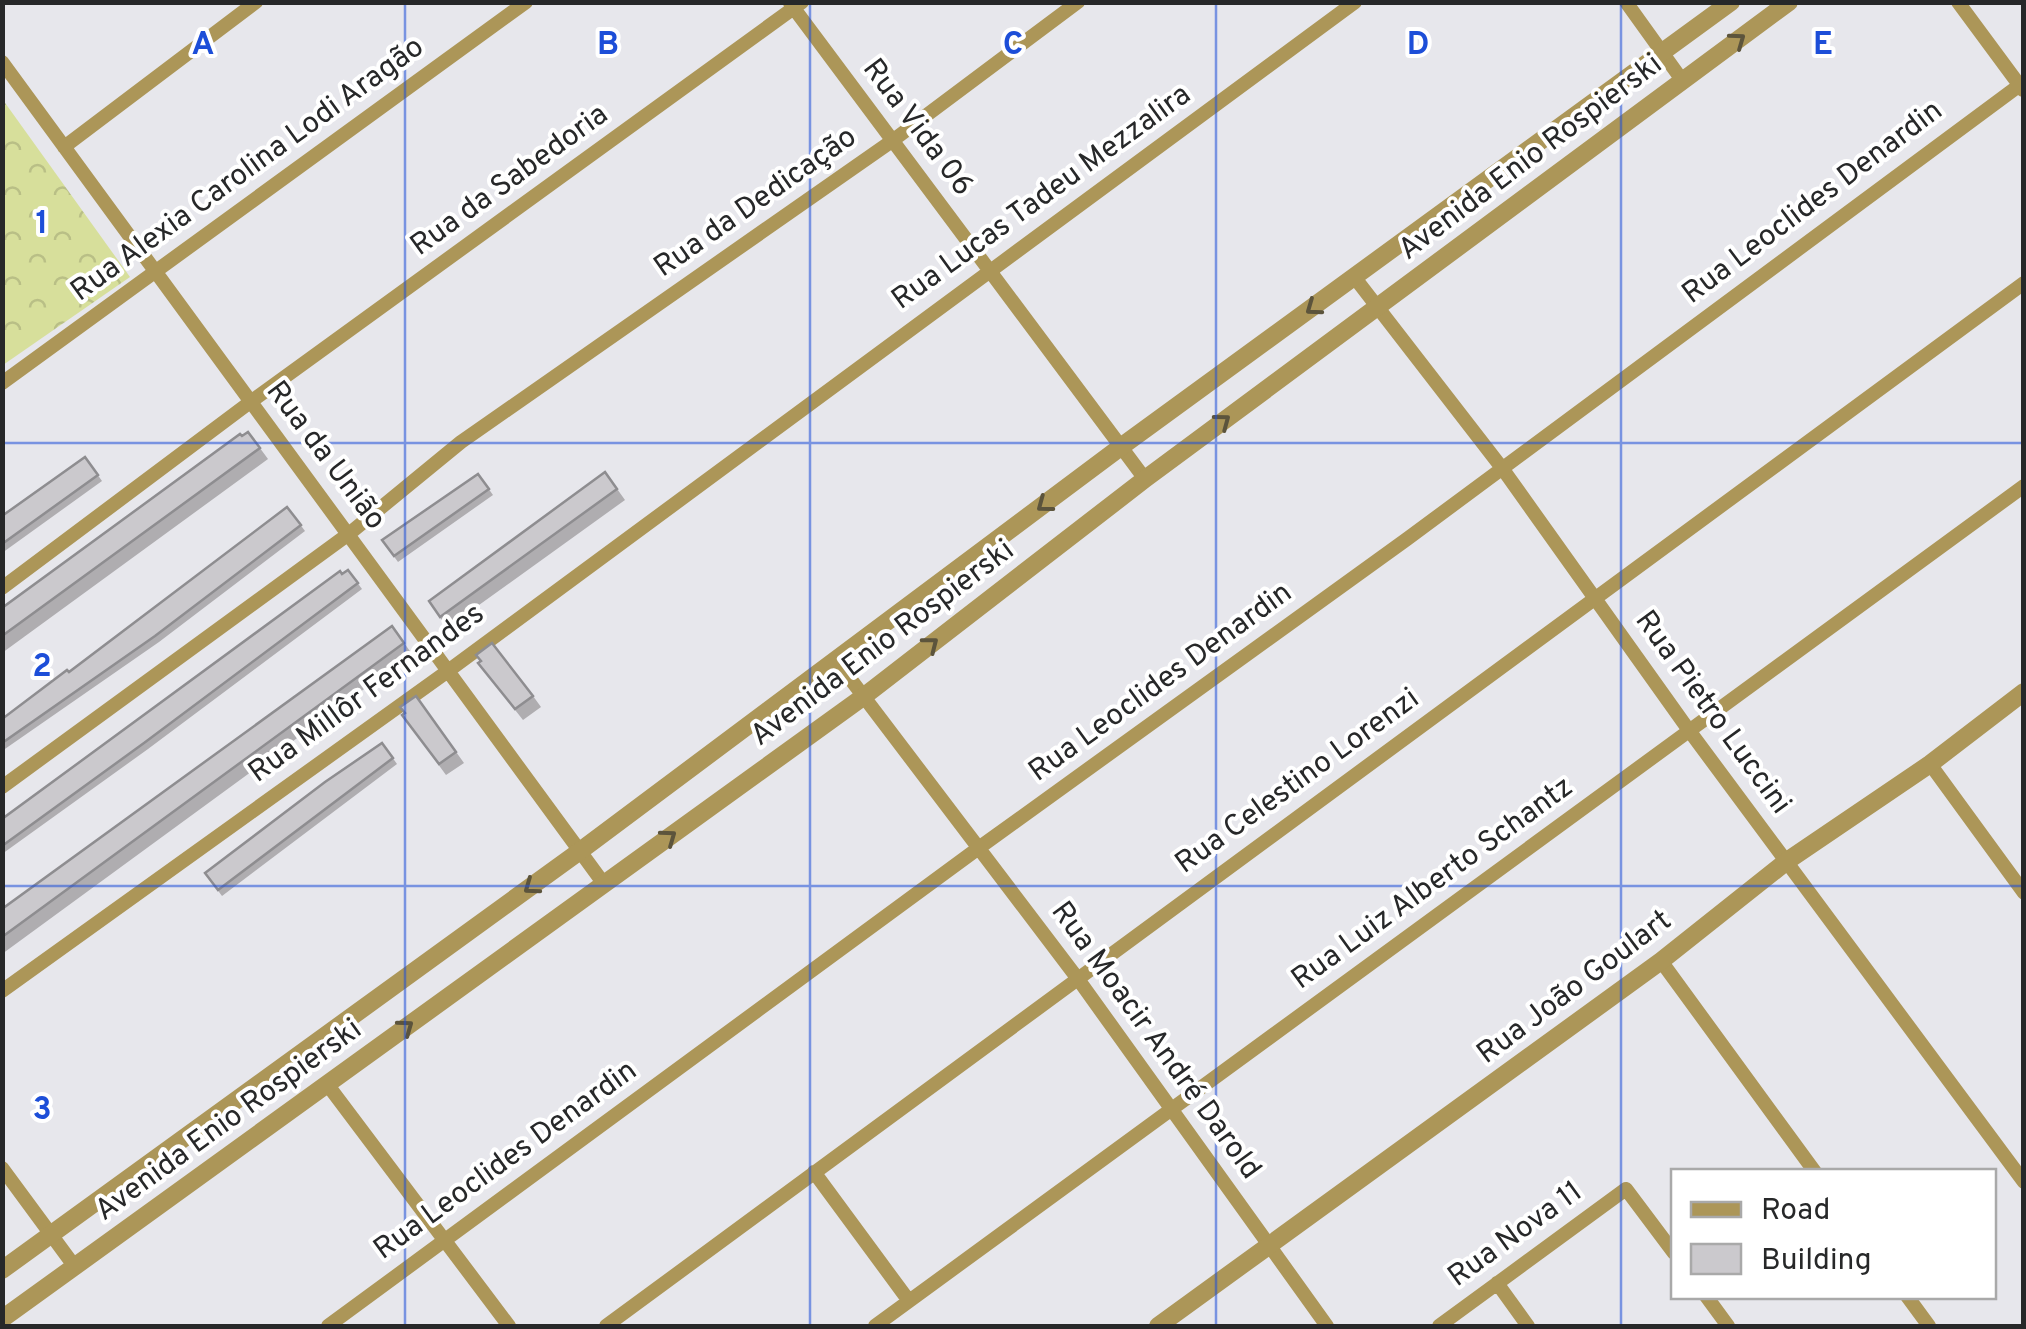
<svg xmlns="http://www.w3.org/2000/svg" width="2026" height="1329" viewBox="0 0 2026 1329" font-family="Overpass,sans-serif">
	<style>
		.forest { fill: url(#forest-crowns) }
		.lines { fill: none; stroke-linecap: round; stroke-linejoin: round }
		.minor { stroke: #ac9658; stroke-width: 14 }
		.tertiary { stroke: #ac9658; stroke-width: 18 }
		.wall { fill: #afadb0 }
		.building { fill: #cbc9cd; stroke: #8e8d90; stroke-width: 2.5 }
		.oneway { stroke: #5c543c }
		.grid { fill: none; stroke: #1d4ed8; stroke-width: 2.5; stroke-opacity: 0.55 }
		.labels { text-anchor: middle; dominant-baseline: central; stroke-width: 8; stroke-linejoin: round; paint-order: stroke }
		.street-label { font-size: 30px; fill: #272829; stroke: #fff }
		.grid-label { font-size: 32px; text-anchor: middle; font-weight: bold; fill: #1d4ed8; stroke: #fff; stroke-width: 8; stroke-linejoin: round; paint-order: stroke }
	</style>
	<defs>
		<pattern id="forest-crowns" width="20" height="18" patternUnits="userSpaceOnUse" patternTransform="scale(2.5)"><rect width="20" height="18" fill="#d7df9b"/><path d="M2 6a3 3 0 1 1 6 0M12 15a3 3 0 1 1 6 0" fill="none" stroke="#b9bf86"/></pattern>
	</defs>
	<rect width="100%" height="100%" fill="#e7e7ec"/>
	<!-- forest -->
	<path class="forest" d="M3,100L130,277L3,365H2Z"/>
	<g class="lines">
		<!-- minor -->
		<path class="minor" d="M1626,2L1682,80
			M1958,2L2023,90
			M790,3L1145,479
			M2,62L604,884
			M64,147L256,2
			M1355,278L1502,468L1688,729L2024,1182
			M2,383L526,2
			M2,588L249,403L802,2
			M836,660L1078,979L1327,1326
			M1930,764L2024,893
			M2,787L350,533L461,442L892,141L1078,2
			M1661,961L1815,1172
			M2,991L448,671L1355,2
			M327,1084L509,1326
			M2,1168L75,1267
			M814,1172L909,1301
			M1497,1283L1528,1326
			M1706,1296L1728,1326
			M1907,1296L1929,1326
			M328,1326L980,847L1407,539L2024,82
			M606,1326L2024,283
			M875,1326L2024,486
			M1439,1326L1626,1189L1674,1253"/>
		<!-- tertiary -->
		<path class="tertiary" d="M2,1270L580,851L1122,446L1731,2
			M2,1319L863,697L1145,479L1789,2
			M1158,1326L1661,961L1787,861L1930,764L2024,692"/>
	</g>
	<!-- wall -->
	<path class="wall" d="M248,432L268,459L2,653V608Z
		M85,457L102,481L2,553V516Z
		M605,472L625,500L447,628L429,601Z
		M478,474L493,495L398,562L382,540Z
		M287,507L305,531L159,642L2,751V719L69,672Z
		M348,570L362,589L148,749L2,854V819Z
		M392,626L412,654L2,954V909Z
		M478,663L533,696L541,707L523,720Z
		M416,696L464,763L446,775L402,715Z
		M382,743L397,764L222,896L205,873Z"/>
	<!-- building -->
	<path class="building" d="M248,432L260,448L2,636V608L240,434L242,436Z
		M85,457L98,475L2,544V516Z
		M605,472L617,489L440,617L429,601Z
		M478,474L489,489L394,556L382,540Z
		M287,507L301,525L155,636L2,743V719L67,670L69,672Z
		M348,570L358,583L144,743L2,846V819L340,571L342,574Z
		M392,626L404,643L2,937V909Z
		M492,643L533,696L515,709L478,663L481,661L476,655Z
		M416,696L456,752L439,764L402,715L405,713L400,707Z
		M382,743L393,758L218,890L205,873L325,782Z"/>
	<!-- one-way arrows -->
	<defs><path id="oneway-chevron" d="M-2-3.5L2.5 0L-2 3.5" fill="none" stroke-width="1.6" stroke-linecap="round" stroke-linejoin="round" transform="scale(2.5)"/></defs>
	<g class="oneway">
		<use href="#oneway-chevron" transform="translate(1738 40) rotate(-36)"/>
		<use href="#oneway-chevron" transform="translate(1313 308) rotate(144)"/>
		<use href="#oneway-chevron" transform="translate(1223 421) rotate(-37)"/>
		<use href="#oneway-chevron" transform="translate(1044 505) rotate(143)"/>
		<use href="#oneway-chevron" transform="translate(931 644) rotate(-38)"/>
		<use href="#oneway-chevron" transform="translate(669 837) rotate(-36)"/>
		<use href="#oneway-chevron" transform="translate(531 887) rotate(144)"/>
		<use href="#oneway-chevron" transform="translate(406 1027) rotate(-36)"/>
	</g>
	<!-- grid -->
	<path class="grid" d="M405,2V1326M810,2V1326M1216,2V1326M1621,2V1326M2,443H2024M2,886H2024"/>
	<g class="labels">
		<!-- street labels -->
		<g class="street-label">
			<text transform="translate(917 128) rotate(53)">Rua Vida 06</text>
			<text transform="translate(1531 158) rotate(-37)">Avenida Enio Rospierski</text>
			<text transform="translate(248 170) rotate(-36)">Rua Alexia Carolina Lodi Aragão</text>
			<text transform="translate(510 181) rotate(-36)">Rua da Sabedoria</text>
			<text transform="translate(1042 198) rotate(-36)">Rua Lucas Tadeu Mezzalira</text>
			<text transform="translate(756 203) rotate(-35)">Rua da Dedicação</text>
			<text transform="translate(1813 203) rotate(-37)">Rua Leoclides Denardin</text>
			<text transform="translate(325 456) rotate(53)">Rua da União</text>
			<text transform="translate(883 644) rotate(-37)">Avenida Enio Rospierski</text>
			<text transform="translate(1161 683) rotate(-36)">Rua Leoclides Denardin</text>
			<text transform="translate(367 694) rotate(-36)">Rua Millôr Fernandes</text>
			<text transform="translate(1712 713) rotate(54)">Rua Pietro Luccini</text>
			<text transform="translate(1298 782) rotate(-36)">Rua Celestino Lorenzi</text>
			<text transform="translate(1433 884) rotate(-36)">Rua Luiz Alberto Schantz</text>
			<text transform="translate(1575 988) rotate(-37)">Rua João Goulart</text>
			<text transform="translate(1155 1041) rotate(54)">Rua Moacir André Darold</text>
			<text transform="translate(229 1121) rotate(-36)">Avenida Enio Rospierski</text>
			<text transform="translate(506 1161) rotate(-36)">Rua Leoclides Denardin</text>
			<text transform="translate(1516 1235) rotate(-36)">Rua Nova 11</text>
		</g>
	</g>
	<g class="grid-label">
		<text x="203" y="54">A</text>
		<text x="608" y="54">B</text>
		<text x="1013" y="54">C</text>
		<text x="1418" y="54">D</text>
		<text x="1823" y="54">E</text>
		<text x="42" y="233">1</text>
		<text x="42" y="676">2</text>
		<text x="42" y="1119">3</text>
	</g>
	<!-- border -->
	<rect width="2026" height="1329" fill="none" stroke="#272829" stroke-width="10"/>
	<!-- legend -->
	<rect x="1671" y="1169" width="325" height="130" fill="#ffffff" stroke="#a9a9a9" stroke-width="2.5"/>
	<rect x="1691" y="1202" width="50" height="15" fill="#ac9658" stroke="#a9a9a9" stroke-width="2.5"/>
	<text x="1761" y="1219" font-size="30" fill="#272829">Road</text>
	<rect x="1691" y="1244" width="50" height="30" fill="#cbc9cd" stroke="#a9a9a9" stroke-width="2.5"/>
	<text x="1761" y="1269" font-size="30" fill="#272829">Building</text>
</svg>
